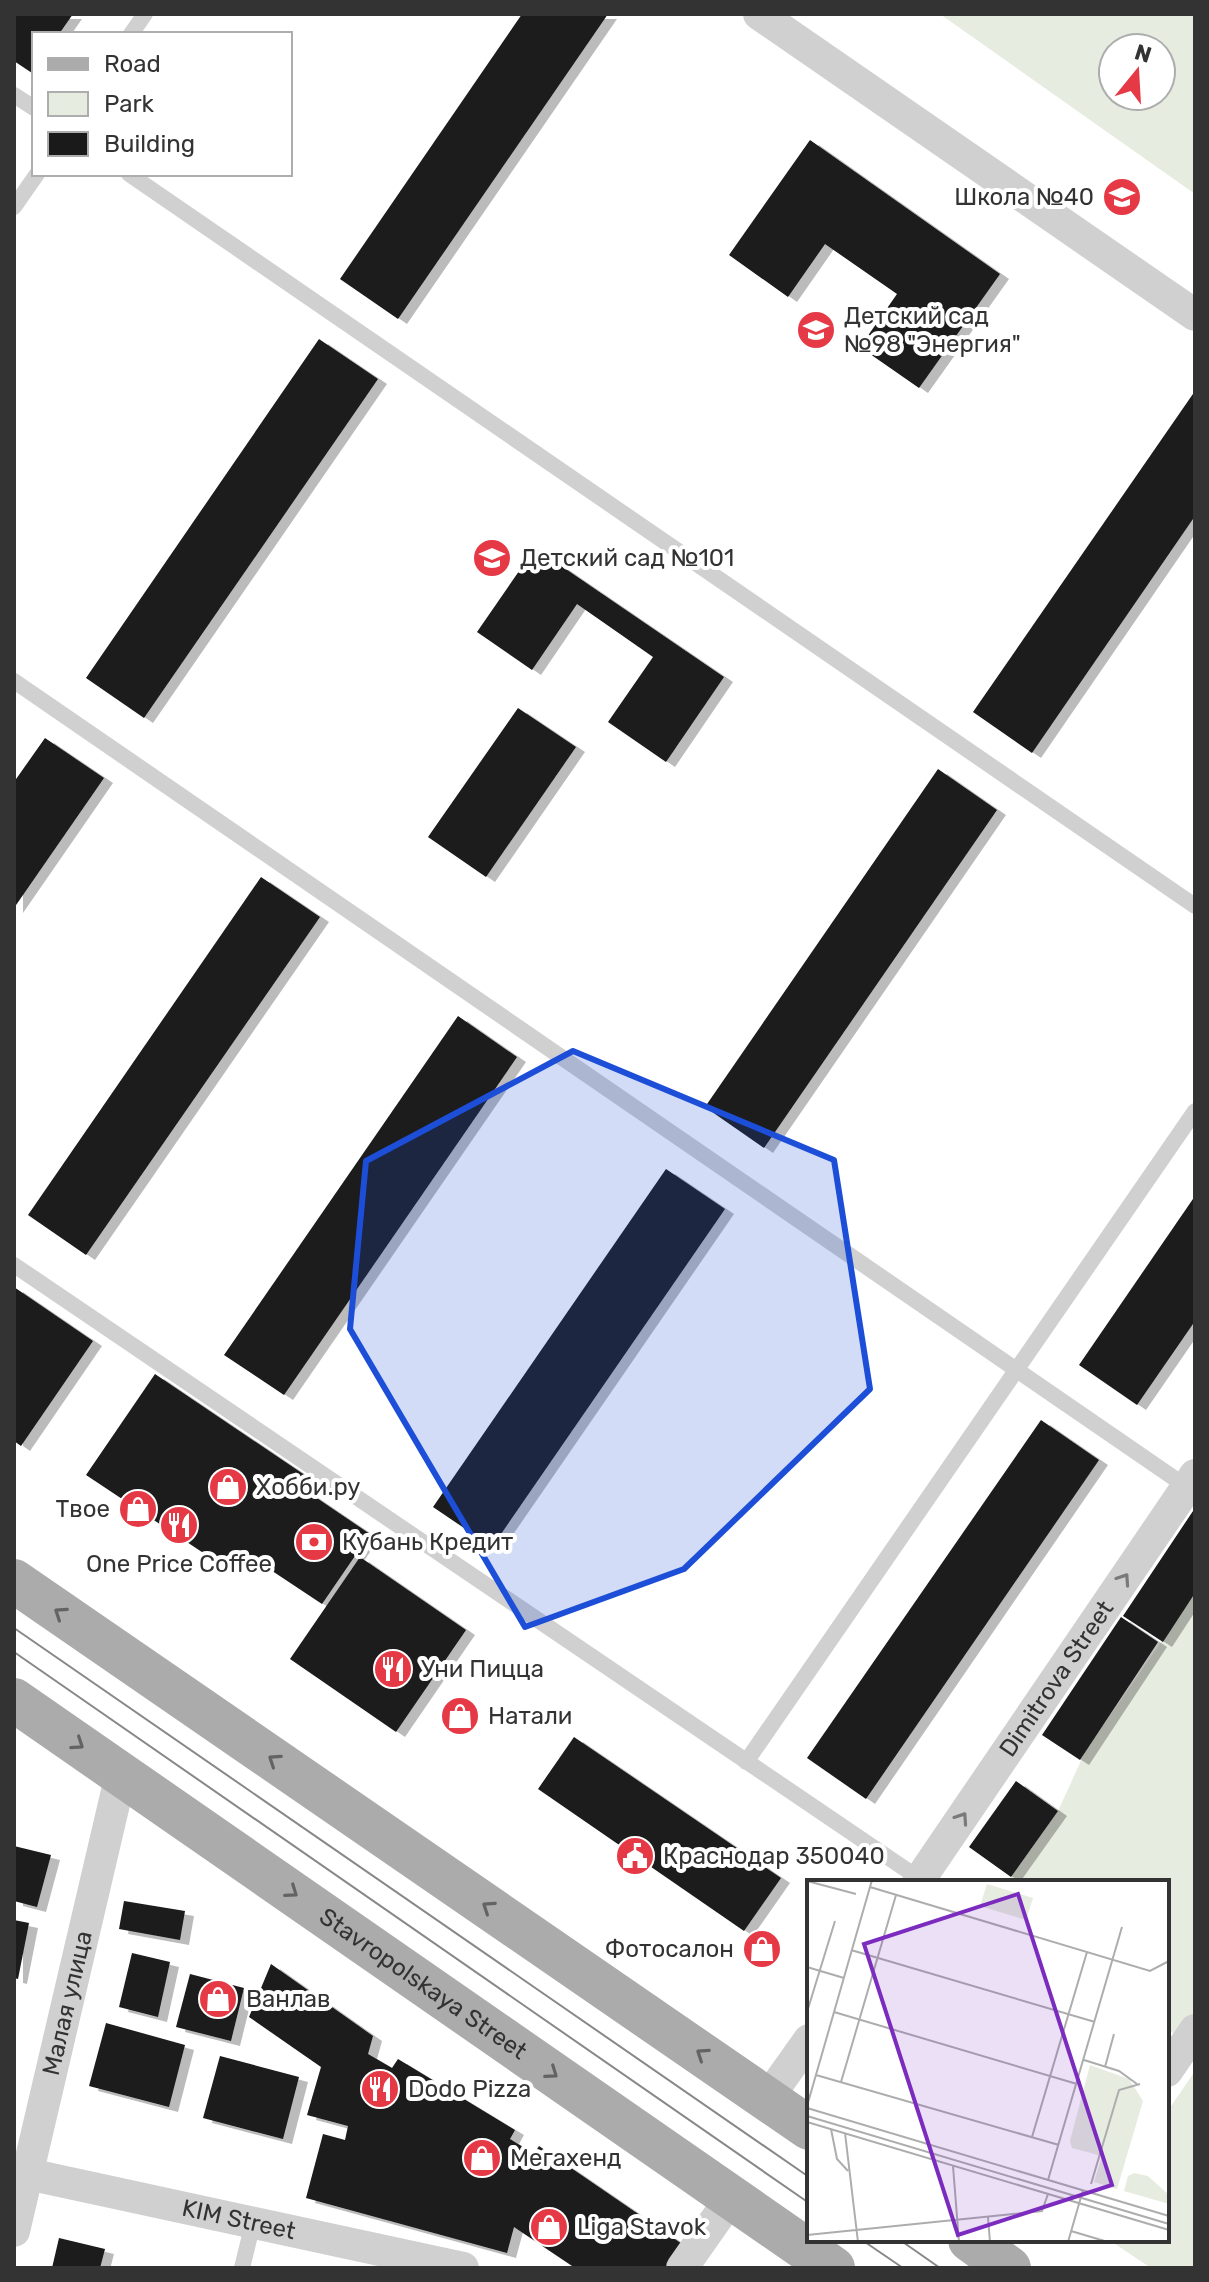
<svg xmlns="http://www.w3.org/2000/svg" width="1209" height="2282" viewBox="0 0 1209 2282" font-family="Rubik,sans-serif">
	<style>
		.green { fill: #e6ecdf; fill-rule: evenodd }
		.building { fill: #1a1a1a; filter: url(#shadow) }
		.lines { fill: none; stroke-linecap: round; stroke-linejoin: round }
		.lane { stroke: #d0d0d0; stroke-width: 16 }
		.street { stroke: #d0d0d0; stroke-width: 32 }
		.primary { stroke: #ababab; stroke-width: 44 }
		.tram { stroke: #888; stroke-width: 2 }
		.oneway { stroke: #7a7a7a }
		.oneway2 { stroke: #636363 }
		.marked { fill: #1d4ed8; fill-opacity: 0.2; stroke: #1d4ed8; stroke-width: 6; stroke-linejoin: round }
		.labels { text-anchor: middle; dominant-baseline: central; stroke-width: 8; stroke-linejoin: round; paint-order: stroke }
		.poi-label { font-size: 24px; fill: #333; stroke: #fff; text-anchor: start }
		.street-label { font-size: 24px; fill: #333; stroke: #fff }
		.inset-road { fill: none; stroke: #adadad; stroke-width: 2 }
		.view { fill: #7b2cbf; fill-opacity: 0.15; stroke: #7b2cbf; stroke-width: 4 }
		.inset-edge { fill: none; stroke: #333; stroke-width: 4 }
	</style>
	<defs>
		<filter id="shadow"><feDropShadow dx="9" dy="5" stdDeviation="0" flood-color="#0004"/></filter>
	</defs>
	<rect width="100%" height="100%" fill="#fff"/>
	<!-- green -->
	<path class="green" d="M940,14H1195V194ZM1113,48H1161V96H1113Z
		M1195,1593V2048L1167,2029V1882H1011V1877L1058,1811L1085,1752Z
		M1195,2071V2268H1151L1109,2240H1167V2112Z"/>
	<!-- building -->
	<path class="building" d="M14,14H73L59,34H34L32,73L14,61Z
		M522,14H608L398,319L340,279Z
		M810,140L1000,274L919,388L860,347L897,294L825,244L788,297L729,255Z
		M319,339L378,379L144,718L86,678Z
		M1195,391V516L1032,753L973,712Z
		M535,548L724,677L666,762L608,722L653,657L577,604L532,670L477,632Z
		M518,708L576,747L486,877L428,837Z
		M45,738L104,778L14,908V782Z
		M938,769L997,810L764,1148L705,1107Z
		M261,877L320,917L86,1255L28,1215Z
		M458,1016L517,1057L284,1395L224,1355Z
		M666,1169L725,1209L492,1547L433,1507Z
		M1195,1196V1321L1137,1405L1079,1365Z
		M14,1287L93,1341L21,1446L14,1441Z
		M155,1374L315,1482L308,1492L370,1534L322,1604L242,1551L229,1570L86,1475Z
		M1041,1420L1099,1460L866,1799L807,1758Z
		M1195,1508V1593L1163,1642L1123,1616Z
		M360,1557L466,1630L396,1732L290,1659Z
		M1121,1617L1158,1642L1080,1760L1042,1735Z
		M574,1737L781,1878L744,1931L538,1789Z
		M1016,1781L1058,1811L1011,1877L969,1847Z
		M14,1846L51,1855L37,1907L14,1901Z
		M124,1901L185,1911L180,1940L119,1929Z
		M14,1920L29,1923L18,1979L14,1978Z
		M132,1953L170,1962L158,2017L119,2007Z
		M271,1964L373,2036L368,2054L392,2068L398,2059L515,2130L510,2139L534,2154L539,2146L685,2246L670,2268H575L514,2227L507,2253L306,2198L323,2134L345,2140L348,2126L307,2115L321,2067L249,2017Z
		M190,1974L244,1988L231,2041L176,2027Z
		M106,2023L185,2045L169,2107L89,2086Z
		M220,2056L299,2077L283,2139L203,2118Z
		M59,2238L105,2249L100,2268H52Z"/>
	<g class="lines">
		<!-- lane -->
		<path class="lane" d="M131,34L145,14
			M14,95L34,108
			M129,174L1195,906
			M14,207L37,174
			M14,681L1187,1487
			M14,1265L920,1879
			M746,1762L1195,1111
			M242,2268L253,2223"/>
		<!-- street -->
		<g class="street">
			<path d="M759,14L1195,315"/>
			<path id="s1" d="M918,1882L1195,1475"/>
			<path d="M1167,2071L1195,2030"/>
			<path d="M767,2099L809,2040"/>
			<path id="s2" d="M14,2171L463,2268"/>
			<path id="s3" d="M14,2231L121,1774"/>
			<path d="M682,2268L731,2198"/>
		</g>
		<!-- primary -->
		<g class="primary">
			<path d="M14,1581L809,2128"/>
			<path id="s4" d="M14,1700L833,2268"/>
			<path d="M970,2240L1009,2268"/>
		</g>
		<!-- tram -->
		<path class="tram" d="M14,1628L809,2177
			M14,1652L809,2203
			M862,2240L903,2268
			M900,2240L940,2268"/>
	</g>
	<!-- one-way arrows -->
	<defs><path id="oneway-chevron" d="M-2-3.5L2.5 0L-2 3.5" fill="none" stroke-width="1.6" stroke-linecap="round" stroke-linejoin="round" transform="scale(2)"/></defs>
	<g class="oneway">
		<use href="#oneway-chevron" transform="translate(1124 1579) rotate(-56)"/>
		<use href="#oneway-chevron" transform="translate(962 1818) rotate(-56)"/>
	</g>
	<g class="oneway2">
		<use href="#oneway-chevron" transform="translate(60 1613) rotate(-146)"/>
		<use href="#oneway-chevron" transform="translate(78 1744) rotate(34)"/>
		<use href="#oneway-chevron" transform="translate(274 1760) rotate(-146)"/>
		<use href="#oneway-chevron" transform="translate(292 1892) rotate(35)"/>
		<use href="#oneway-chevron" transform="translate(488 1907) rotate(-146)"/>
		<use href="#oneway-chevron" transform="translate(702 2054) rotate(-146)"/>
		<use href="#oneway-chevron" transform="translate(552 2073) rotate(35)"/>
	</g>
	<!-- marked area -->
	<path class="marked" d="M573,1051L834,1160L870,1389L684,1569L525,1627L350,1329L366,1161Z"/>
	<!-- icons -->
	<defs>
		<g id="school-disc" transform="scale(2)"><circle r="9.5" fill="#e63946" stroke="#fff"/><path d="M0-5L7-2L0 1L-7-2ZM-4 1L0 2.5L4 1V4Q0 6-4 4Z" fill="#fff"/></g>
		<g id="shop-disc" transform="scale(2)"><circle r="9.5" fill="#e63946" stroke="#fff"/><path d="M-5-2.5h2.3a2.7 3.5 0 0 1 5.4 0H5L5.5 6h-11ZM-1.5-2.5h3a1.5 2.3 0 0 0-3 0Z" fill="#fff"/></g>
		<g id="restaurant-disc" transform="scale(2)"><circle r="9.5" fill="#e63946" stroke="#fff"/><path d="M-5-6h1v4h1v-4h1v4h1v-4h1v5L-1.5 .5V6h-2V.5L-5-1ZM5-6V6H3V1.5H1.5Q1.5-4 5-6Z" fill="#fff"/></g>
		<g id="bank-disc" transform="scale(2)"><circle r="9.5" fill="#e63946" stroke="#fff"/><path d="M-6-4H6V4H-6ZM0-2.3a2.3 2.3 0 1 0 0 4.6a2.3 2.3 0 1 0 0-4.6Z" fill="#fff"/></g>
		<g id="civic-disc" transform="scale(2)"><circle r="9.5" fill="#e63946" stroke="#fff"/><path d="M-.6-6.5H3V-4.5H.6V-3L4-1V1h2V6H-6V1h2V-1L-.6-3ZM-1.2 2.5V6h2.4V2.5Z" fill="#fff"/></g>
	</defs>
	<g fill-rule="evenodd">
		<use href="#school-disc" x="1122" y="197"/>
		<use href="#school-disc" x="816" y="330"/>
		<use href="#school-disc" x="492" y="558"/>
		<use href="#shop-disc" x="228" y="1487"/>
		<use href="#shop-disc" x="138" y="1509"/>
		<use href="#restaurant-disc" x="179" y="1525"/>
		<use href="#bank-disc" x="314" y="1542"/>
		<use href="#restaurant-disc" x="393" y="1669"/>
		<use href="#shop-disc" x="460" y="1716"/>
		<use href="#civic-disc" x="635" y="1856"/>
		<use href="#shop-disc" x="762" y="1949"/>
		<use href="#shop-disc" x="218" y="1999"/>
		<use href="#restaurant-disc" x="380" y="2089"/>
		<use href="#shop-disc" x="482" y="2158"/>
		<use href="#shop-disc" x="549" y="2227"/>
	</g>
	<g class="labels">
		<!-- poi labels -->
		<g class="poi-label">
			<text x="1094" y="197" text-anchor="end">Школа №40</text>
			<text x="844" y="316">Детский сад<tspan x="844" dy="28">№98 "Энергия"</tspan></text>
			<text x="520" y="558">Детский сад №101</text>
			<text x="256" y="1487">Хобби.ру</text>
			<text x="110" y="1509" text-anchor="end">Твое</text>
			<text x="342" y="1542">Кубань Кредит</text>
			<text x="179" y="1564" text-anchor="middle">One Price Coffee</text>
			<text x="421" y="1669">Уни Пицца</text>
			<text x="488" y="1716">Натали</text>
			<text x="663" y="1856">Краснодар 350040</text>
			<text x="734" y="1949" text-anchor="end">Фотосалон</text>
			<text x="246" y="1999">Ванлав</text>
			<text x="408" y="2089">Dodo Pizza</text>
			<text x="510" y="2158">Мегахенд</text>
			<text x="577" y="2227">Liga Stavok</text>
		</g>
		<!-- street labels -->
		<g class="street-label">
			<text stroke="none"><textPath href="#s1" startOffset="246">Dimitrova Street</textPath></text>
			<text stroke="none"><textPath href="#s4" startOffset="498">Stavropolskaya Street</textPath></text>
			<text stroke="none"><textPath href="#s3" startOffset="234">Малая улица</textPath></text>
			<text stroke="none"><textPath href="#s2" startOffset="230">KIM Street</textPath></text>
		</g>
	</g>
	<!-- overview -->
	<g transform="translate(807 1880)">
		<rect width="362" height="362" fill="#fff"/>
		<path d="M180,4L226,18L219,40L173,26ZM283,185L322,199L336,221L310,309L287,302L295,276L265,268L263,261ZM327,293L341,296L362,315V324L317,311L321,296Z" fill="#e6ecdf"/>
		<path class="inset-road" d="M0,1L49,14M63,7L343,91L362,81M44,70L288,142M0,87L37,98M0,132L28,41M27,132L270,204M277,180L312,191L330,204M298,187L307,154M9,195L252,265M34,202L89,15M0,226L65,0M0,228L362,336M0,236L362,344M0,242L362,350M24,249L30,279L41,291M38,253L51,362M225,257L280,72M146,286L152,362M241,300L315,47M284,304L312,210L333,204M181,337L183,362M264,351L301,362M0,355L235,331L241,314M261,362L276,310"/>
		<path class="view" d="M211,14L305,305L151,355L57,64Z"/>
		<rect width="362" height="362" class="inset-edge"/>
	</g>
	<!-- border -->
	<rect width="1209" height="2282" fill="none" stroke="#333333" stroke-width="32"/>
	<!-- legend -->
	<rect x="32" y="32" width="260" height="144" fill="#ffffff" stroke="#adadad" stroke-width="2"/>
	<rect x="48" y="58" width="40" height="12" fill="#ababab" stroke="#adadad" stroke-width="2"/>
	<text x="104" y="72" font-size="24" fill="#333333">Road</text>
	<rect x="48" y="92" width="40" height="24" fill="#e6ecdf" stroke="#adadad" stroke-width="2"/>
	<text x="104" y="112" font-size="24" fill="#333333">Park</text>
	<rect x="48" y="132" width="40" height="24" fill="#1a1a1a" stroke="#adadad" stroke-width="2"/>
	<text x="104" y="152" font-size="24" fill="#333333">Building</text>
	<!-- north arrow -->
	<g transform="translate(1137 72) rotate(18)"><circle r="38" fill="#ffffff" stroke="#adadad" stroke-width="2"/>
	<path d="M0-6L14 30L0 20L-14 30Z" fill="#e63946"/>
	<text y="-12" font-size="22" font-weight="bold" text-anchor="middle" fill="#333333">N</text>
	</g>
</svg>
